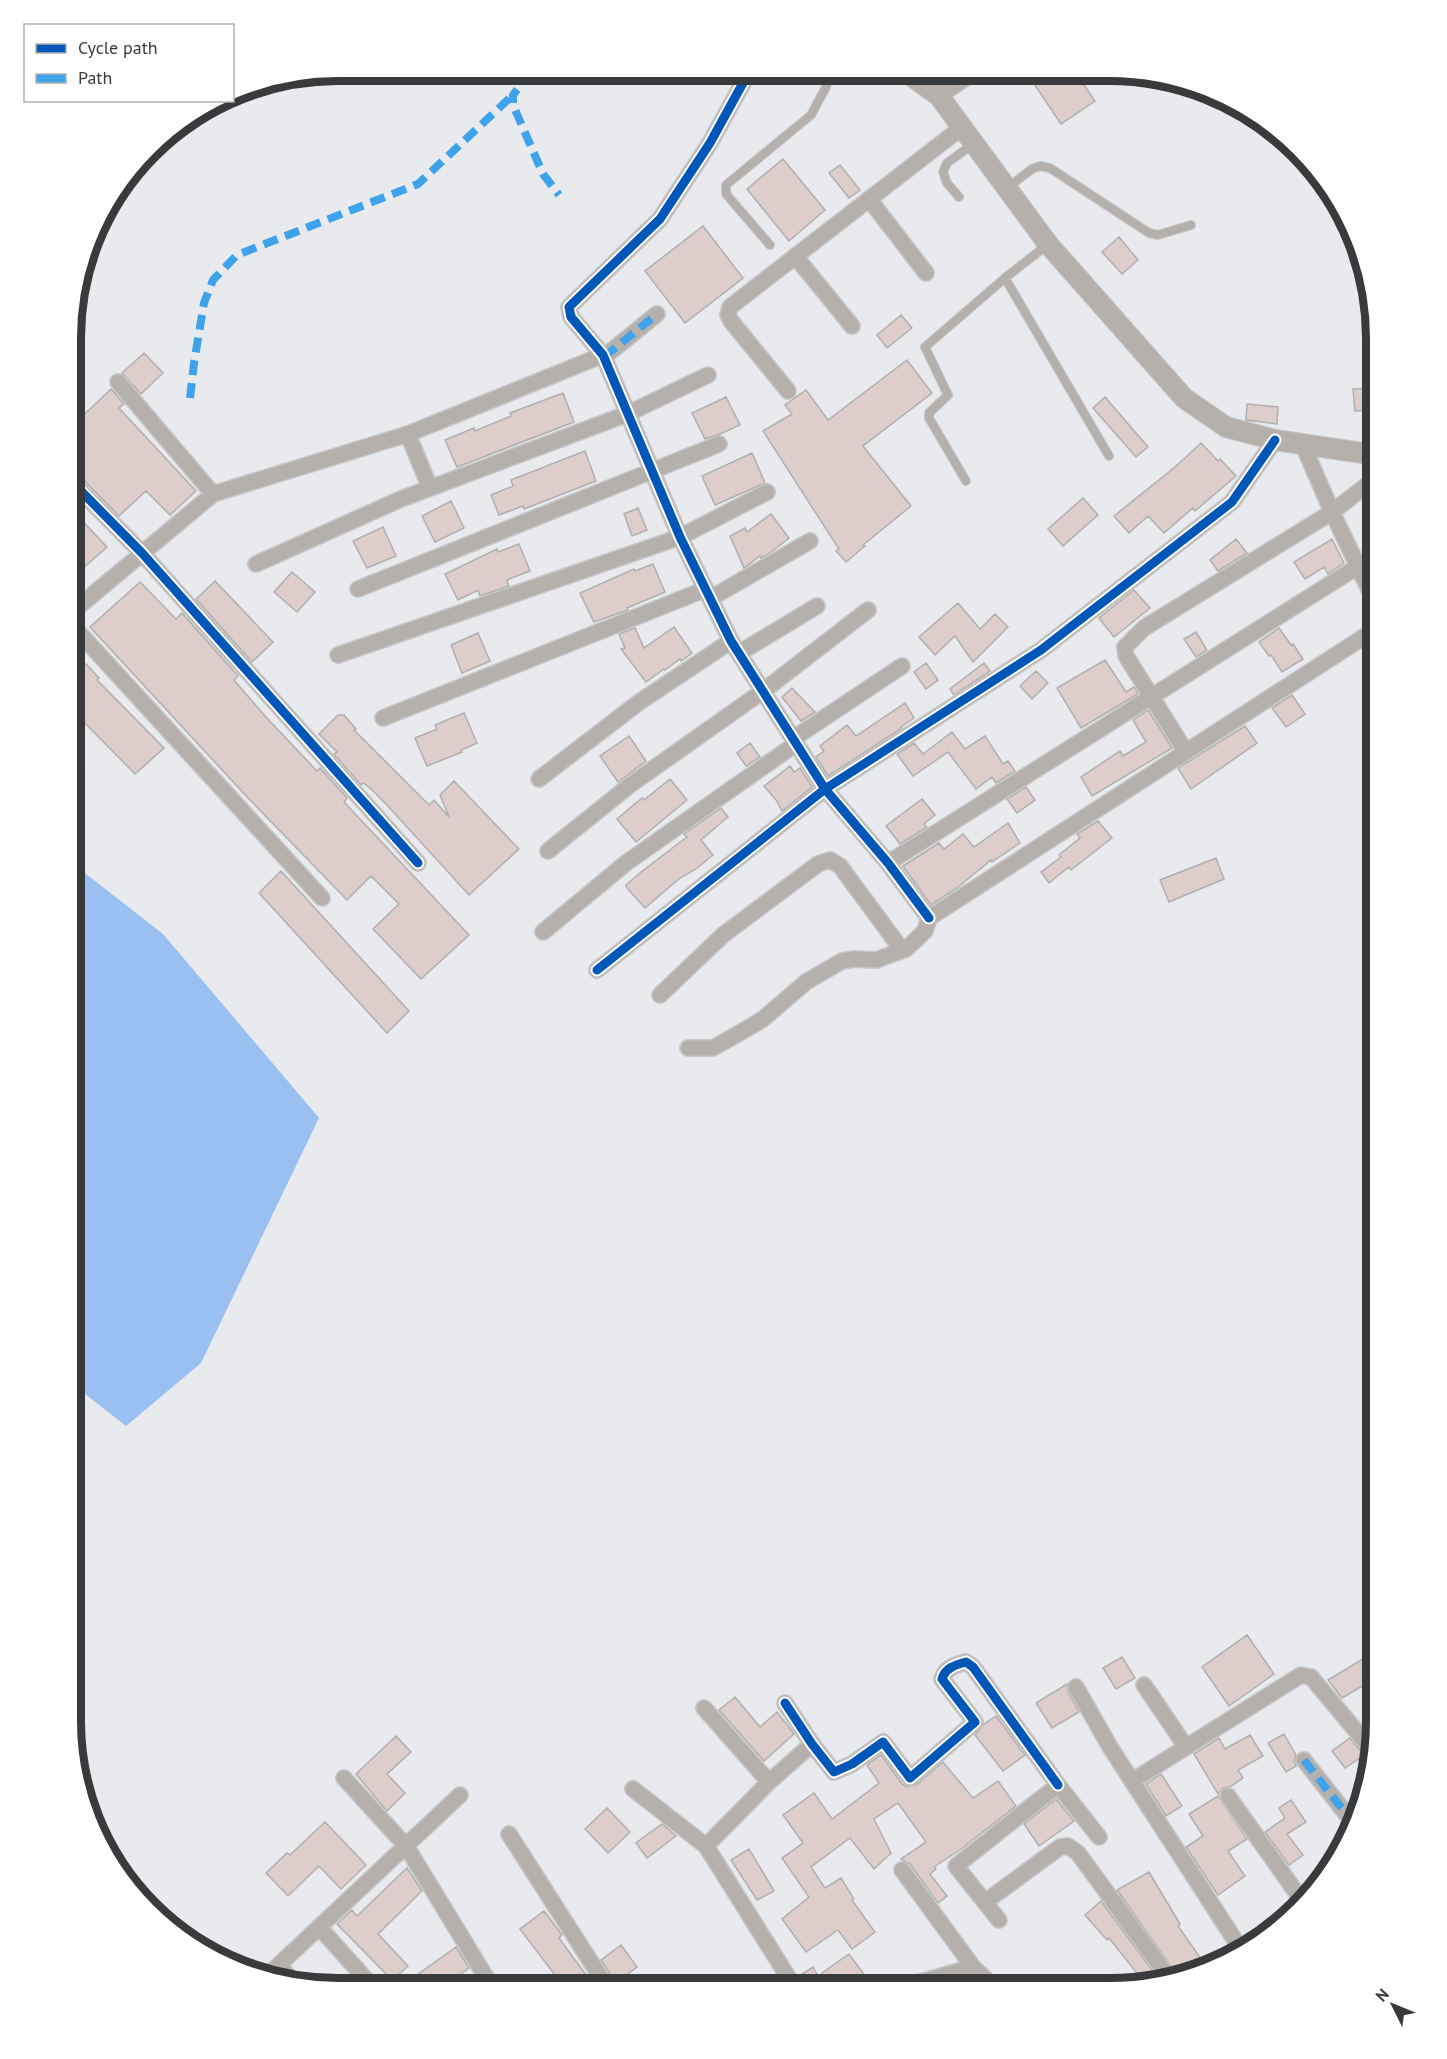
<svg xmlns="http://www.w3.org/2000/svg" width="1447" height="2059" viewBox="0 0 1447 2059" font-family="'PT Sans',sans-serif">
	<style>
		.water { fill: #9abff1 }
		.building { fill: #decdca; stroke: #afafb0; stroke-width: 1.5 }
		.lines { fill: none; stroke-linecap: round; stroke-linejoin: round }
		.service-casing { stroke: #c6c7c9; stroke-width: 10 }
		.minor-casing { stroke: #c6c7c9; stroke-width: 18 }
		.tertiary-casing { stroke: #c6c7c9; stroke-width: 22 }
		.service { stroke: #b5b0ab; stroke-width: 8 }
		.minor { stroke: #b5b0ab; stroke-width: 15 }
		.tertiary { stroke: #b5b0ab; stroke-width: 20 }
		.quiet { stroke: #3fa3ec; stroke-width: 8; stroke-dasharray: 15 8; stroke-linecap: butt }
		.cycleway-casing { stroke: #fff; stroke-width: 13 }
		.cycleway { stroke: #0057b8; stroke-width: 9 }
		.rim { fill: none; stroke: #383a3c; stroke-width: 8 }
	</style>
	<rect width="100%" height="100%" fill="#e8eaed"/>
	<!-- water -->
	<path class="water" d="M72,863L163,934L319,1118L201,1363L126,1426L71,1383Z"/>
	<!-- building -->
	<path class="building" d="M1026,72L1076,73L1095,101L1061,124Z
		M783,159L825,210L789,241L747,189Z
		M840,165L860,190L849,198L829,173Z
		M703,226L743,278L685,323L645,271Z
		M1119,237L1138,260L1122,274L1102,252Z
		M901,315L912,328L887,348L877,335Z
		M144,353L163,373L141,394L122,373Z
		M907,360L932,393L863,446L911,506L863,545L865,546L846,562L836,551L839,549L763,431L792,414L785,405L806,390L828,420Z
		M1376,388V410L1355,411L1353,389Z
		M111,389L124,404L119,408L196,491L170,515L146,491L119,516L80,476L73,472V425Z
		M563,393L574,422L457,467L445,440L474,428L475,431L511,416L510,413Z
		M726,397L740,425L720,434L705,439L692,413Z
		M1105,397L1148,447L1136,457L1093,408Z
		M1247,404L1278,407L1277,424L1246,420Z
		M1201,443L1218,461L1220,459L1236,476L1195,511L1193,508L1164,533L1148,516L1129,533L1114,516L1175,467Z
		M585,451L596,481L524,509L523,506L499,515L491,495L513,486L511,480Z
		M752,453L765,483L715,505L702,476Z
		M1083,498L1098,515L1063,546L1048,529Z
		M451,501L464,528L435,542L422,516Z
		M638,508L647,530L632,536L624,514Z
		M72,510L107,547L72,578Z
		M771,514L789,538L767,555L761,558L760,556L744,568L730,536L745,528L747,532Z
		M383,527L396,556L367,568L353,541Z
		M1236,539L1247,553L1218,571L1210,560Z
		M1332,539L1344,563L1328,574L1324,567L1305,579L1294,562Z
		M519,544L530,571L509,579L507,581L509,586L480,596L478,590L458,600L445,574L497,549L498,552Z
		M653,564L665,592L627,608L628,610L594,622L580,593L634,569L635,571Z
		M292,572L315,592L297,612L274,592Z
		M215,581L273,642L252,662L196,599Z
		M140,582L176,619L182,613L238,676L234,680L265,716L316,770L317,771L320,768L347,798L344,802L469,935L421,979L373,929L399,904L371,876L347,900L248,798L90,627Z
		M1134,590L1150,608L1114,637L1099,618Z
		M958,603L980,629L995,614L1008,627L973,662L955,636L935,655L919,637Z
		M674,627L692,653L681,661L680,659L665,670L664,669L646,682L621,649L625,648L619,634L635,628L644,648Z
		M1279,628L1291,645L1293,644L1303,659L1282,672L1271,655L1269,656L1259,642Z
		M1196,632L1207,650L1196,657L1184,639Z
		M478,633L490,661L462,673L451,645Z
		M1105,660L1126,692L1134,687L1138,694L1081,728L1057,688Z
		M926,663L938,680L926,689L914,672Z
		M984,663L990,671L954,695L950,689Z
		M86,664L99,678L97,680L164,748L135,774L72,710V676Z
		M1036,671L1048,683L1032,699L1020,686Z
		M792,688L815,712L801,721L782,697Z
		M1292,695L1305,714L1286,727L1272,708Z
		M905,703L914,718L901,727L902,728L828,776L816,757L824,751L820,746L847,725L856,736Z
		M1148,710L1172,748L1092,796L1081,777L1120,751L1123,756L1146,742L1133,720Z
		M464,713L477,743L461,750L462,752L427,766L415,738L437,729L435,725Z
		M338,715H344L356,729L354,730L429,805L434,800L449,817L440,795L454,781L519,849L469,895L386,804L370,788L363,783L361,785L334,754L337,752L319,734Z
		M1245,726L1257,743L1191,789L1178,768Z
		M952,732L965,749L985,736L1003,764L1008,761L1015,771L996,783L992,777L976,789L948,752L913,776L897,754L914,743L923,754Z
		M629,736L646,761L618,782L600,756Z
		M750,743L760,757L746,766L737,753Z
		M790,766L794,772L800,768L812,787L782,811L776,800L764,786Z
		M670,779L687,800L636,842L617,819L642,798L644,800Z
		M1026,787L1035,800L1017,813L1007,799Z
		M922,799L935,815L924,824L927,827L900,844L886,826Z
		M721,808L728,817L701,840L713,855L696,869L680,878L645,908L626,887V885L641,872L687,837L684,834Z
		M1098,821L1112,838L1071,870L1069,867L1049,883L1041,872L1061,857L1059,855L1080,838L1077,834Z
		M1008,823L1020,843L992,862L991,860L957,888L931,905L903,866L939,843L944,849L963,834L974,847Z
		M1216,858L1224,879L1169,902L1160,880Z
		M281,871L409,1011L387,1033L259,893Z
		M1247,1635L1274,1674L1229,1706L1202,1667Z
		M1376,1651V1678L1342,1698L1328,1680Z
		M1122,1657L1135,1678L1116,1689L1103,1668Z
		M1067,1684L1068,1692L1079,1712L1052,1728L1036,1703Z
		M735,1697L760,1727L777,1712L794,1734L764,1761L719,1710Z
		M996,1716L1025,1755L1003,1771L975,1735L984,1724Z
		M1376,1719V1739L1366,1727Z
		M1284,1734L1296,1755L1294,1761L1296,1766L1286,1772L1268,1743Z
		M1250,1735L1263,1756L1238,1770L1243,1778L1230,1787L1223,1788L1218,1794L1194,1754L1219,1738L1225,1749Z
		M396,1736L411,1752L387,1774L405,1793L387,1811L356,1774Z
		M1350,1738L1364,1755L1345,1768L1332,1751Z
		M881,1755L902,1784L907,1787L916,1785L943,1762L973,1798L998,1781L1016,1806L961,1849L934,1867L936,1869L930,1874L947,1896L938,1903L910,1864L901,1859L926,1842L898,1803L874,1819L891,1853L874,1869L850,1838L811,1867L825,1888L841,1878L854,1899L852,1900L875,1932L852,1949L838,1930L806,1952L782,1919L809,1897L782,1858L803,1843L783,1815L814,1793L832,1819L879,1783L867,1765Z
		M1161,1774L1182,1806L1166,1816L1146,1784Z
		M1218,1796L1247,1839L1228,1851L1245,1876L1218,1895L1186,1847L1203,1836L1189,1814Z
		M1056,1799L1074,1821L1039,1846L1024,1824Z
		M1291,1800L1306,1822L1287,1834L1303,1855L1289,1865L1265,1832L1285,1818L1279,1808Z
		M607,1808L630,1832L608,1853L585,1829Z
		M325,1822L366,1865L341,1889L319,1866L288,1896L266,1873L287,1853L290,1855Z
		M662,1824L676,1836L647,1858L636,1843Z
		M749,1849L774,1891L757,1900L731,1860Z
		M407,1868L422,1891L378,1934L408,1966L396,1977H389L337,1924L352,1910L357,1916Z
		M1149,1872L1180,1924L1178,1926L1206,1966L1176,1973L1117,1890Z
		M1101,1901L1157,1977L1143,1981L1109,1938L1107,1940L1085,1915Z
		M544,1911L562,1935L559,1938L595,1987H564L520,1929Z
		M621,1945L637,1967L616,1983L601,1960Z
		M456,1947L469,1968L443,1987H426L417,1975Z
		M849,1954L866,1977L850,1988H832L822,1973Z
		M813,1967L825,1988H805L799,1976Z"/>
	<g class="lines">
		<!-- service casing -->
		<g class="service-casing">
			<path id="service" d="M1007,188L1032,169L1040,166L1050,168L1149,233L1158,235L1191,225
				M959,197L947,183L943,172L947,163L973,144
				M770,245L726,194V185L811,115L826,87L830,72
				M1047,245L1005,278L1109,456
				M966,481L929,418V413L948,395L925,347L1005,278"/>
		</g>
		<!-- minor casing -->
		<g class="minor-casing">
			<path id="minor" d="M749,72L710,143L660,219L569,307L571,317L603,355L680,537L731,641L825,789L888,863L929,918
				M939,96L974,72
				M869,199L926,273
				M795,256L852,326
				M604,357L657,314
				M788,391L731,321L728,315L730,307L961,128
				M1303,445L1332,512L1376,604
				M73,483L142,553L418,863
				M430,488L408,434L603,355
				M213,494L408,434
				M256,564L401,499L627,414L708,375
				M358,589L719,444
				M711,598L810,541
				M72,612L213,494L118,382
				M72,625L322,898
				M739,653L817,606
				M338,655L680,537L767,492
				M383,718L706,589
				M794,738L902,666
				M1186,752L1126,656L1125,647L1144,628L1332,512L1376,478
				M539,779L638,703L731,641
				M548,851L630,785L763,691L868,610
				M888,863L1376,555
				M543,932L626,863L797,743
				M597,970L825,789L1041,650L1232,502L1275,440
				M660,995L723,935L818,864L830,860L840,866L902,950
				M688,1048H713L743,1031L763,1019L806,982L842,961L854,959L876,960L906,949L925,931L929,918L1376,629
				M1144,1685L1186,1747
				M1076,1687L1110,1747L1242,1951
				M785,1703L812,1744L834,1772L852,1764L883,1742L910,1778L975,1722L942,1679C945,1668 955,1665 966,1662L973,1667L1058,1785
				M704,1708L769,1782L706,1846L795,1988
				M1304,1760L1354,1824
				M344,1778L406,1846L492,1987
				M1132,1781L1301,1675L1311,1677L1373,1751
				M769,1782L812,1744
				M633,1789L706,1846
				M1228,1796L1303,1902
				M509,1834L607,1987
				M902,1870L973,1967L995,1988
				M985,1902L1060,1847L1068,1846L1078,1853L1167,1975
				M999,1920L956,1866L1058,1785L1099,1837
				M319,1927L372,1986
				M279,1965L295,1984
				M267,1976L460,1795
				M392,1986H393
				M900,1988L973,1967"/>
		</g>
		<!-- tertiary casing -->
		<g class="tertiary-casing">
			<path id="tertiary" d="M906,72L939,96L1048,244L1184,398L1226,427L1275,440L1376,455"/>
		</g>
		<!-- service -->
		<use href="#service" class="service"/>
		<!-- minor -->
		<use href="#minor" class="minor"/>
		<!-- tertiary -->
		<use href="#tertiary" class="tertiary"/>
		<!-- quiet -->
		<path class="quiet" d="M531,71L513,95V105L543,174L559,195
			M604,357L657,314
			M190,398L194,363L204,303L213,280L237,255L418,184L513,95
			M1304,1760L1354,1824"/>
		<!-- cycleway casing -->
		<g class="cycleway-casing">
			<path id="cycleway" d="M749,72L710,143L660,219L569,307L571,317L603,355L680,537L731,641L825,789L888,863L929,918
				M73,483L142,553L418,863
				M597,970L825,789L1041,650L1232,502L1275,440
				M785,1703L812,1744L834,1772L852,1764L883,1742L910,1778L975,1722L942,1679C945,1668 955,1665 966,1662L973,1667L1058,1785"/>
		</g>
		<!-- cycleway -->
		<use href="#cycleway" class="cycleway"/>
	</g>
	<!-- crop -->
	<path d="M0 0H1447V2059H0ZM338 81H1109A257 257 0 0 1 1366 338V1721A257 257 0 0 1 1109 1978H338A257 257 0 0 1 81 1721V338A257 257 0 0 1 338 81Z" fill="#fff" fill-rule="evenodd"/>
	<path class="rim" d="M338 81H1109A257 257 0 0 1 1366 338V1721A257 257 0 0 1 1109 1978H338A257 257 0 0 1 81 1721V338A257 257 0 0 1 338 81Z"/>
	<!-- legend -->
	<rect x="24" y="24" width="210" height="78" fill="#ffffff" stroke="#afb0b1" stroke-width="1.5"/>
	<rect x="36" y="44" width="30" height="9" fill="#0057b8" stroke="#afb0b1" stroke-width="1.5"/>
	<text x="78" y="54" font-size="18" fill="#383a3c">Cycle path</text>
	<rect x="36" y="74" width="30" height="9" fill="#3fa3ec" stroke="#afb0b1" stroke-width="1.5"/>
	<text x="78" y="84" font-size="18" fill="#383a3c">Path</text>
	<!-- north arrow -->
	<g transform="translate(1393 2005) rotate(313)" stroke="#ffffff" stroke-width="4.5" paint-order="stroke">
	<path d="M0-4.5L10 22L0 15L-10 22Z" fill="#383a3c"/>
	<text y="-9" font-size="16" font-weight="bold" text-anchor="middle" fill="#383a3c">N</text>
	</g>
</svg>
